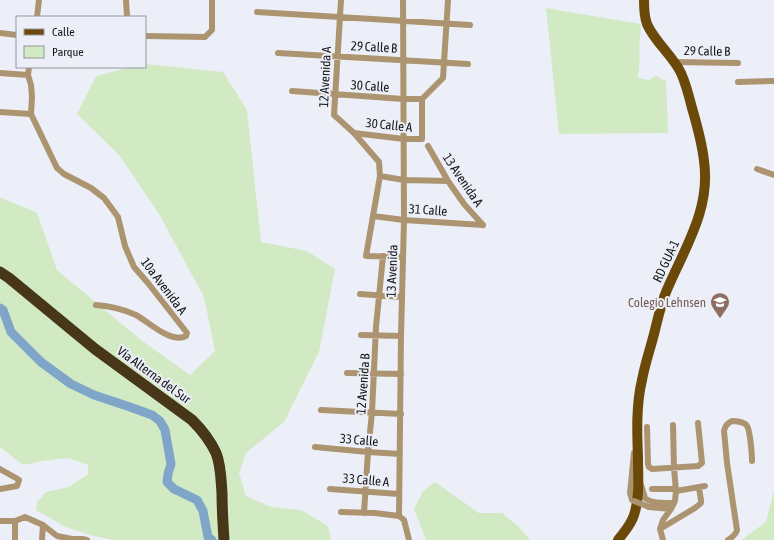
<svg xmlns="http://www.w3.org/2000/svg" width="774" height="540" viewBox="0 0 774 540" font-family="'Asap Condensed',sans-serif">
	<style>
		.green { fill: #d2eac4 }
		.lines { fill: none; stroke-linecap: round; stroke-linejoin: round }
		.river { stroke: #7fa6c9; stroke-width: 9 }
		.street { stroke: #ac9470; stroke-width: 6 }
		.primary { stroke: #6b4a09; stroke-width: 10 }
		.highway { stroke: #483618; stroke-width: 11 }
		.street-bridge { stroke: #ac9470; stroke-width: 6 }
		.labels { text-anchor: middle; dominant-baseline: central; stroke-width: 4; stroke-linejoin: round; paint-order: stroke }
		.street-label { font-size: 13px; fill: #151619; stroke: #eceff8 }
		.education-label { font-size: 13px; fill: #785e54; stroke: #eceff8; text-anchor: end }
	</style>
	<rect width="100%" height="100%" fill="#eceff8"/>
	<!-- green -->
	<path class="green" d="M546,8L641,24L639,53L640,55L638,78L649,80L656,76L666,81L668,133L559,134Z
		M145,64L223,72L247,110L261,242L307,251L335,269L319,352L284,422L246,453L239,473L246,496L271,507L301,510L328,526L331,540H114L90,535L66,527L36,510L37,502L46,492L69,487L88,474V465L68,458L43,461L23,465L0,447V197L37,213L57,270L141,340L190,375L215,351L204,297L159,214L120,156L77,114L96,76L131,67H145Z
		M435,482L479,513H502L519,527L530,540H426L414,509L423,491Z
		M774,490V540H741L766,522Z"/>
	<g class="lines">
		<!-- river -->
		<path class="river" d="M0,308L3,310L11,332L41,362L71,384L94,395L130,407L152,415L160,421L165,430L171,464L168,474L167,482L174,489L197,500L203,511L208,537L212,540"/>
		<!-- street -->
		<path class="street" d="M126,0L127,17
			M341,0L334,115L354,133L379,162L380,176L366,256L403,257
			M403,0L404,220L401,336L399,516L404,520L409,540
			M257,12L470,25
			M37,17L39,0
			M0,33L17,35
			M145,36L205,37L212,30V0
			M278,53L468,64
			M675,62L738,63
			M29,67L28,75L31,85L32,97L31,114L57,168L64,174L91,188L104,198L118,217L125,246L134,267L148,283L187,333L186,336C171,344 149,322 136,315C123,309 110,306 96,305
			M0,73L28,75
			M738,82L774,81
			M292,91L403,99H422
			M0,112L31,114
			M354,133L404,139H422V99L443,78L448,0
			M428,146L448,181L464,204L483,225
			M757,169L774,175
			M380,176L404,180L448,181
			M373,216L404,220L483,225
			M360,294L402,297
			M361,335L401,336
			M347,373L401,374
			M321,410L401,414
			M647,427L648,464L649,467L652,469L698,466L702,463L698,423
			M315,447L368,452L400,454
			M0,469L16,478L19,480L17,486L0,489
			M641,485L645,498C652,504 664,503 674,503
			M330,489L399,494
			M652,489H676
			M676,491L705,486
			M634,501L632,500L630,493L634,453
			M649,507L671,509
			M341,512L375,513L399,516
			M364,513L368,452L372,412L376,327L383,256
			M0,521H15L25,517L43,525L57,536L72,539H82L87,540
			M660,529L695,508L701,503V500L699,488
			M15,540V521
			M42,540L43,525
			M663,540L660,529L663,520L671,509L675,501L676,491L674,468L673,425
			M728,540C732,537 736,535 737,530L727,463L724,431C725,426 727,423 732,421C736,421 745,422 747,426C750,430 752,454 752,461"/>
		<!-- primary -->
		<path class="primary" d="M618,540C624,532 631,525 634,515C640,497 638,477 638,458C637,432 636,405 642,380C645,363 651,347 655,330C658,318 661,304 666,292C684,249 711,210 704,161C702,143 697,125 692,108C689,96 686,84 681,73C673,56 654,41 647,24C644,16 644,8 644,0"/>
		<!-- highway -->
		<path class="highway" d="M0,272L9,278L95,349L192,420C202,430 210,440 216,453C221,465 221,480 222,493C222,509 223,524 224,540"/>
		<!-- street-bridge -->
		<path class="street-bridge" d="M634,501L649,507"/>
	</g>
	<!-- icons -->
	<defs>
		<g id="school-pin" transform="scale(1)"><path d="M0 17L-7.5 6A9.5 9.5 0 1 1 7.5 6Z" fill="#8d6e63" stroke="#eceff8"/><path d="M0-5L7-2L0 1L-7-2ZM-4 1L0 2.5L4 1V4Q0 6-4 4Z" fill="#fff"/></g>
	</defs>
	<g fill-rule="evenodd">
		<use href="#school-pin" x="720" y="302"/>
	</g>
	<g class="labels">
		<!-- street labels -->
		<g class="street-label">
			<text transform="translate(374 47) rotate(3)">29 Calle B</text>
			<text transform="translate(707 51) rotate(1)">29 Calle B</text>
			<text transform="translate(325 77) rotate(-87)">12 Avenida A</text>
			<text transform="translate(370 86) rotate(4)">30 Calle</text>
			<text transform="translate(389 125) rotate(6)">30 Calle A</text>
			<text transform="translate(463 180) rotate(56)">13 Avenida A</text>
			<text transform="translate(428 210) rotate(4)">31 Calle</text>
			<text transform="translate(666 261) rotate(-65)">RD GUA-1</text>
			<text transform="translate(392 271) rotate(-88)">13 Avenida</text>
			<text transform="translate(164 286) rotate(53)">10a Avenida A</text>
			<text transform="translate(154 375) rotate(36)">Vía Alterna del Sur</text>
			<text transform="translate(363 384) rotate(-86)">12 Avenida B</text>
			<text transform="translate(359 440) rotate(5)">33 Calle</text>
			<text transform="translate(366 480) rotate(5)">33 Calle A</text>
		</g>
		<!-- education labels -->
		<g class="education-label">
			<text x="706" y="302">Colegio Lehnsen</text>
		</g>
	</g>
	<!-- legend -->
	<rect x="16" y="16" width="130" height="52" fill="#eceff8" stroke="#96989f"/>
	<rect x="24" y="29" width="20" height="6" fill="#6b4a09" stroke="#96989f"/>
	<text x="52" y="36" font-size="12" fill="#151619">Calle</text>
	<rect x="24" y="46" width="20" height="12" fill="#d2eac4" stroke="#96989f"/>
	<text x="52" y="56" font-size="12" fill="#151619">Parque</text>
</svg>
